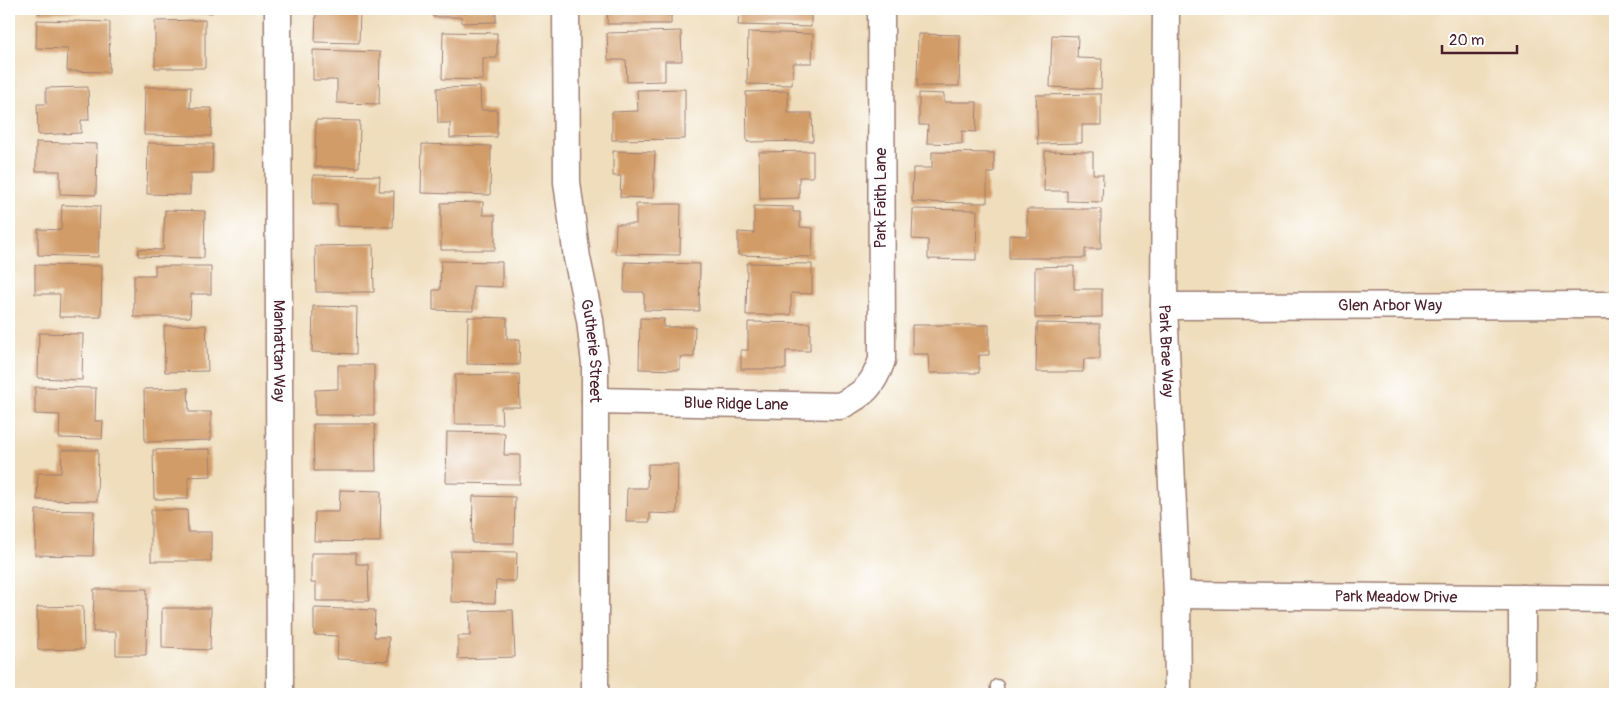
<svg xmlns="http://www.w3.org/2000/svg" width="1624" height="703" viewBox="0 0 1624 703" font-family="Pangolin,sans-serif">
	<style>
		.building { fill: #d29c67 }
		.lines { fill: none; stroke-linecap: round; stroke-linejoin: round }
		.lane-casing { stroke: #9c7e73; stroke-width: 15 }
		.street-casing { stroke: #9c7e73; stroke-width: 29 }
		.lane { stroke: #fff; stroke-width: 12 }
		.street { stroke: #fff; stroke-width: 26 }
		.labels { text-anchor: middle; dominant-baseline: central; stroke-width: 5; stroke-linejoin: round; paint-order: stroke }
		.street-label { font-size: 16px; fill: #4a1f2b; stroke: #fff }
	</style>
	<rect width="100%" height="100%" fill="#fff"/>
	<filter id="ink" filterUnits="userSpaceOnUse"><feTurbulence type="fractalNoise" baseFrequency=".02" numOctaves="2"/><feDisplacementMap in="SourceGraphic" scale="10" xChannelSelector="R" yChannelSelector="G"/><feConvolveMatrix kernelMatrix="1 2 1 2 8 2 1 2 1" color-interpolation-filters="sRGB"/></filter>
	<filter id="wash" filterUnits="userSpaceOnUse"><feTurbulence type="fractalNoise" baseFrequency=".0096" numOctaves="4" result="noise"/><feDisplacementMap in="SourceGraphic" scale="20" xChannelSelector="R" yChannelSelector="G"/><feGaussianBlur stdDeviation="1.12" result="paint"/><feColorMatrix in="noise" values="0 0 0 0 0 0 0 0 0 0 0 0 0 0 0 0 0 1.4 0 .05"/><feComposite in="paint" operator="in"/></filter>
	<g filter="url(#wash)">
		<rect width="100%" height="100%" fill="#efddbb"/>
		<g id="blocks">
			<!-- building -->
			<path class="building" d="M38,9H83V12L38,13Z
				M145,9H213L212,13L145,11Z
				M316,9H360L359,43L315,42Z
				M432,9H496V22L462,23V17H433Z
				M608,9H671V24H607Z
				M739,9H811V27L738,25Z
				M37,20L110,22L109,72L67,71L68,49L36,48Z
				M205,20V68H155V21Z
				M681,31L682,61H665V81L627,82L626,60H608L607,33Z
				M443,32L497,33V58H483V80L442,79Z
				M748,32L813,34L812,63H793L792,85L747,84Z
				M918,34L960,35L959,86H917Z
				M1052,35L1078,36L1077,58L1102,59L1101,89L1050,87Z
				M313,50L380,52L379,104L337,103V80H313Z
				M88,87L89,120H81V133L38,135L37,104H46V88Z
				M145,87H191L190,108H212L211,136L144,135Z
				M480,87L481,110H497V137L450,138V123H438L437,88Z
				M685,89V139L612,140V112L638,111L637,90Z
				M788,91V113H812L813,141L747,142L746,92Z
				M919,93L944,94V102H977L976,132L962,131V144L927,143L928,125H919Z
				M1101,94V125H1082V143L1038,144L1036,95Z
				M316,120L360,121L359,167H315Z
				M36,142L97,144L96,195L60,194V171H36Z
				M148,143L213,144L212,173H190V195L147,194Z
				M422,144L491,146L490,195L421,193Z
				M613,151L655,152L653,198L620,197L621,176H613Z
				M813,151V177H799V198L760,199L759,152Z
				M1045,151L1093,152V174H1103L1102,202L1067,201V191H1044Z
				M932,152L994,153V173H987V203L912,202L913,168H932Z
				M313,175L380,176L379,191H394L393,227L337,226V204H313Z
				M483,202V215H495V250H441V203Z
				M636,204H681L680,255L615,254L616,224H636Z
				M62,205L100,206L98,257L38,255V229L61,230Z
				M754,206L793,207V212H800V227L813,228L812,257L738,255V232L754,233Z
				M913,209L977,210L976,260L928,259V240L912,239Z
				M1027,209H1101V249H1085V258H1009V235L1027,236Z
				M165,210L205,211L204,258L138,256L139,249L163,250Z
				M373,245L374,292H316L315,246Z
				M441,261L502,262V287L473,286V311L433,310V290H440Z
				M625,262L700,264L699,311L644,310V292H624Z
				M747,263L812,264V294L791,293V315H746Z
				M35,265L102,266L101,317H59L60,294H35Z
				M155,266H211V294H191L190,317H134V275H155Z
				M1074,266V289H1102V317L1035,318V267Z
				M313,306L357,307L356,354L312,352Z
				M468,317L507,318V339H520L519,365L467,364Z
				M640,318L664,319L663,327H695L694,357H680V370L639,369Z
				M748,322L810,323V351H786V369H741V350H748Z
				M1037,323L1100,324V359H1084L1083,372H1036Z
				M206,325L208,371L165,372L164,326Z
				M912,325H989V355H979V373H929L928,354H912Z
				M39,333L83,334L82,380L38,378Z
				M338,365H374V415H315V390L338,389Z
				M519,374L520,407H501L502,424H455V375Z
				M35,387L96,388L95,421H103L102,439L59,438L60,415L35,414Z
				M188,388L189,412H211V440L145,442L144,389Z
				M313,424H375L376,471H314Z
				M447,432L505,433L504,455H520V484L446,483Z
				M210,449L211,476L188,477V499H154L153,450Z
				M62,450H98L97,501L37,500L38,473H61Z
				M648,464H678L677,514L650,513V522H626L627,488H647Z
				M340,490L381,491L380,542L314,541L315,512H339Z
				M473,496L515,497L514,543H472Z
				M36,510L94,511L93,556L35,555Z
				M151,510H187L188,532H211V561H151Z
				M451,551L517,552L516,581H496L495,603L451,602Z
				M311,553H356V564H368L369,601H316V583H311Z
				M94,589H147L146,655H116V632H93Z
				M83,606L84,649L38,650L37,607Z
				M162,608H211L210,650L162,648Z
				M314,608L375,610L374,637H389L388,661L337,659L338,636L314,635Z
				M513,610L515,657L458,659V636H470V611Z"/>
		</g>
	</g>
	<g filter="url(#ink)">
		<use href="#blocks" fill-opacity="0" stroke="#9c7e73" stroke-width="1"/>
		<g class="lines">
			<!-- lane casing -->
			<g class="lane-casing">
				<path id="lane" d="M997,694V686"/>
			</g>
			<!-- street casing -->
			<g class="street-casing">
				<g id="street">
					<path id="s1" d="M278,9L280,694"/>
					<path id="s2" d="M566,9L567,182L577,258L590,320L595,364V694"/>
					<path id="s3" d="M1166,9L1164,306L1177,595L1178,694"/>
					<path id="s4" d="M1164,306L1615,305"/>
					<path id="s5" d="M595,401L840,406C864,394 873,386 882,360L881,9"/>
					<path id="s6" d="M1177,595L1615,599"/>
					<path d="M1522,598V694"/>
				</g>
			</g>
			<!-- lane -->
			<use href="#lane" class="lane"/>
			<!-- street -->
			<use href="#street" class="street"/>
		</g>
	</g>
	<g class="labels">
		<!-- street labels -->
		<g class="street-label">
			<text transform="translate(881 198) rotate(-90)">Park Faith Lane</text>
			<text stroke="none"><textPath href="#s4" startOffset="226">Glen Arbor Way</textPath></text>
			<text stroke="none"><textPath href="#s2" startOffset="344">Gutherie Street</textPath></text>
			<text stroke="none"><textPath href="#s1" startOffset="342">Manhattan Way</textPath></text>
			<text stroke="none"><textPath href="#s3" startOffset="342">Park Brae Way</textPath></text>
			<text stroke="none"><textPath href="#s5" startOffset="141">Blue Ridge Lane</textPath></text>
			<text stroke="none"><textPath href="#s6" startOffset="219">Park Meadow Drive</textPath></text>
		</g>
	</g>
	<!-- margin -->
	<rect width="1624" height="703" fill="none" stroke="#fff" stroke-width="30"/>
	<!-- scale -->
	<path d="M1442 45v8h75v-8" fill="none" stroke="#4a1f2b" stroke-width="2.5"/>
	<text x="1449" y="45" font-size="15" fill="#4a1f2b" stroke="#ffffff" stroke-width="4" paint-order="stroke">20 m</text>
</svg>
